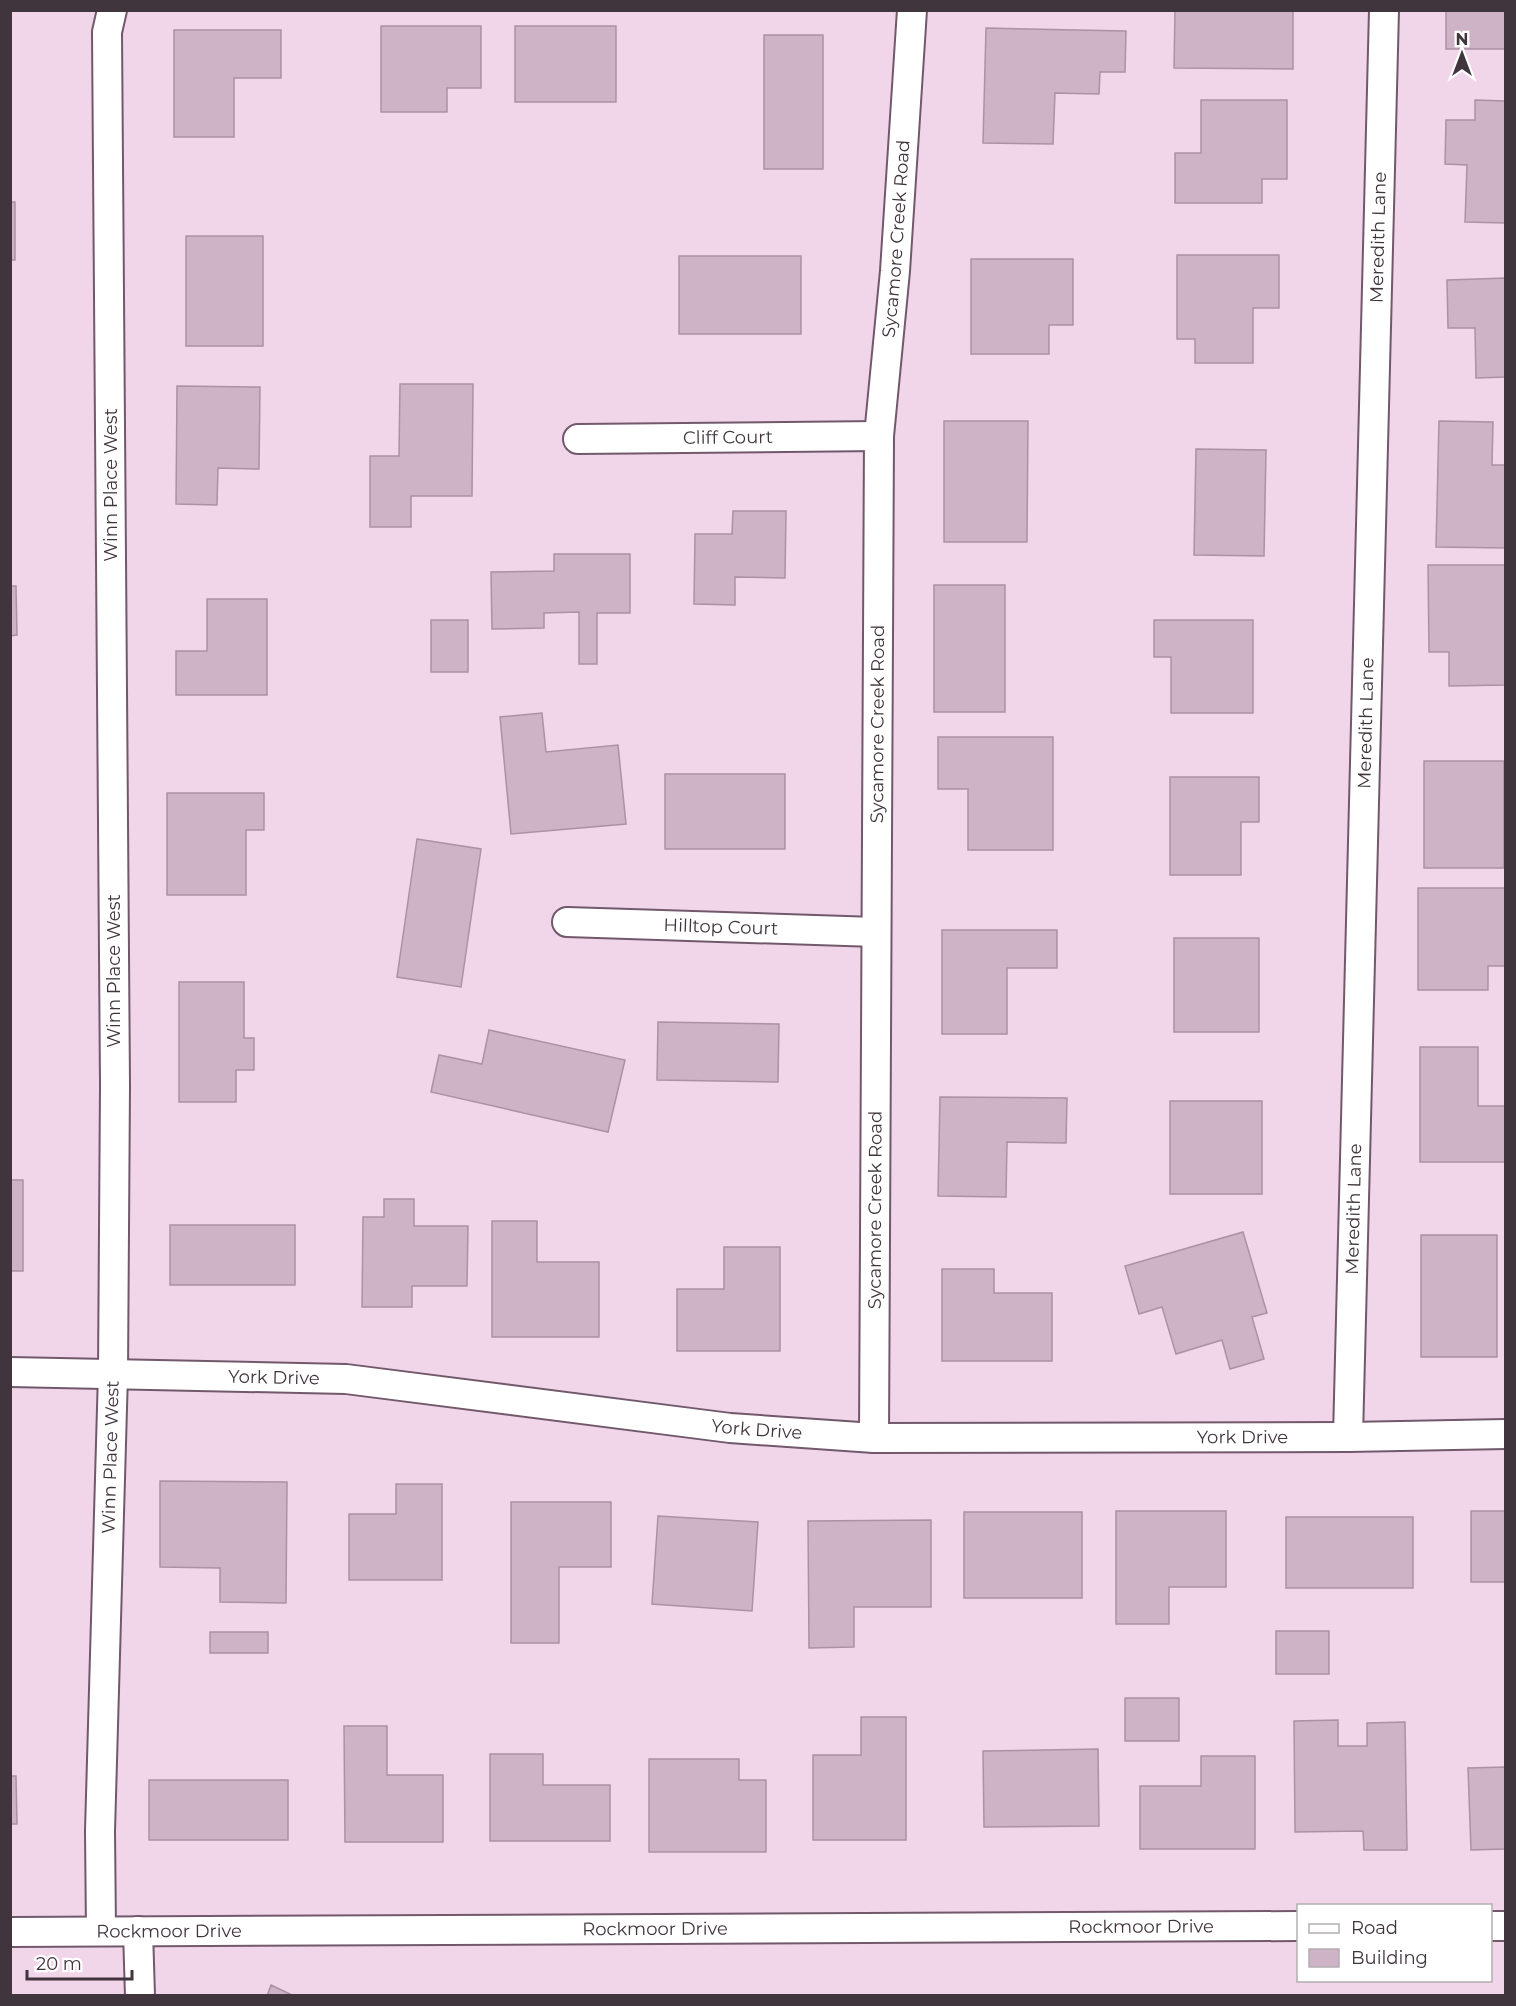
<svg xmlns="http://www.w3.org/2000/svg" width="1516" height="2006" viewBox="0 0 1516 2006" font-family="Montserrat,sans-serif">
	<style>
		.building { fill: #ceb2c6; stroke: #ac91a4; stroke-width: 1.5 }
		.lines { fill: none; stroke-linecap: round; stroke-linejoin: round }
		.street-casing { stroke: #71596b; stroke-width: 32 }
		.street { stroke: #fff; stroke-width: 28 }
		.labels { text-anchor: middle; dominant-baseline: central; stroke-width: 4.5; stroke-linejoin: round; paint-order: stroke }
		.street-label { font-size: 18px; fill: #40353d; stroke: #fff }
	</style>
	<rect width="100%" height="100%" fill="#f1d5e9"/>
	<!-- building -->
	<path class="building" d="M1175,10H1293V69L1174,68Z
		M1446,10H1506V49H1446Z
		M381,26H481V88H447V112H381Z
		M515,26H616V102H515Z
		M986,28L1126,31L1125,72H1100L1099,94L1055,93L1053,144L983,143Z
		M174,30H281V78H234V137H174Z
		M764,35H823V169H764Z
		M1201,100H1287V179H1262V203H1175V153H1201Z
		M1475,100L1506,101V223L1465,222L1467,165L1445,164L1446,120H1475Z
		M10,202H15V260H10Z
		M186,236H263V346H186Z
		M1177,255H1279V308H1253V363H1195V339H1177Z
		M679,256H801V334H679Z
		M971,259H1073V325H1049V354H971Z
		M1506,278V377L1476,378L1475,328H1448L1447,280Z
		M400,384H473L472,496H411V527H370V456H399Z
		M177,386L260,387L259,469L218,468L217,505L176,504Z
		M944,421H1028L1027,542H944Z
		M1439,421L1493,422L1492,465H1506V548L1436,547Z
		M1196,449L1266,450L1264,556L1194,555Z
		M733,511H786L785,578L735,577V605L694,604L695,534H732Z
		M554,554H630V613H597V664H579V612L544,613V628L492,629L491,572L554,571Z
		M1428,565H1506V685L1449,686V652H1429Z
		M934,585H1005V712H934Z
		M10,586H16L17,635L10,636Z
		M207,599H267V695H176V651H207Z
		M431,620H468V672H431Z
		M1154,620H1253V713H1171V657H1154Z
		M542,713L546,752L618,745L626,824L511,834L500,717Z
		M938,737H1053V850H968V789H938Z
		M1424,761H1504V868H1424Z
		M665,774H785V849H665Z
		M1170,777H1259V822H1241V875H1170Z
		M167,793H264V830H246V895H167Z
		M417,839L481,849L461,987L397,977Z
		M1418,888H1506V966H1488V990H1418Z
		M942,930H1057V968H1007V1034H942Z
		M1174,938H1259V1032H1174Z
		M179,982H244V1038H254V1070H236V1102H179Z
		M658,1022L779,1024L778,1082L657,1080Z
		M489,1030L625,1060L608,1132L431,1092L439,1055L482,1064Z
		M1420,1047H1478V1106H1505V1162H1420Z
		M940,1097L1067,1098L1066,1143L1007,1142L1006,1197L938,1196Z
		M1170,1101H1262V1194H1170Z
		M10,1180H23V1271H10Z
		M384,1199H414V1226H468L467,1286H412V1307H362L363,1217H384Z
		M492,1221H537V1262H599V1337H492Z
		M170,1225H295V1285H170Z
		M1243,1232L1267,1313L1252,1317L1264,1359L1230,1369L1222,1340L1176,1354L1162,1307L1139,1314L1125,1266Z
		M1421,1235H1497V1357H1421Z
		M724,1247H780V1351H677V1289H724Z
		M942,1269H994V1293H1052V1361H942Z
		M160,1481L287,1482L286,1603L220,1602V1568L160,1567Z
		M396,1484H442V1580H349V1514H396Z
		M511,1502H611V1567H559V1643H511Z
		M1116,1511H1226V1587H1169V1624H1116Z
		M1471,1511H1506V1582H1471Z
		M964,1512H1082V1598H964Z
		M658,1516L758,1522L752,1611L652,1604Z
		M1286,1517H1413V1588H1286Z
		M931,1520V1607H854V1647L809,1648L808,1521Z
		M1276,1631H1329V1674H1276Z
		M210,1632H268V1653H210Z
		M1125,1698H1179V1741H1125Z
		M861,1717H906V1840H813V1755H861Z
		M1338,1720V1746H1367V1723L1405,1722L1407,1850H1364L1363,1831L1295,1832L1294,1721Z
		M344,1726H387V1775H443V1842H345Z
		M1098,1749L1099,1826L984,1827L983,1751Z
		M490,1754H543V1785H610V1841H490Z
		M1201,1756H1255V1849H1140V1786H1201Z
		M649,1759H739V1780H766V1852H649Z
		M1506,1767V1849L1471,1850L1468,1768Z
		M10,1776H16L17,1824H10Z
		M149,1780H288V1840H149Z
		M271,1985L294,1996H267Z"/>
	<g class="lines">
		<!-- street casing -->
		<g class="street-casing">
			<g id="street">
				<path id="s1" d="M578,439L879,436"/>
				<path id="s2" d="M567,922L876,932"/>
				<path id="s3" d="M10,1372L346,1379L730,1428L874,1438L1348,1437L1506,1434"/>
				<path id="s4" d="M1348,1437L1384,10"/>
				<path id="s5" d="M874,1438L879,436L895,271L912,10"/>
				<path d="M1490,1926H1506"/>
				<path id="s6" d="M101,1931L100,1831L113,1373L115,1085L107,32L112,10"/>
				<path d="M138,1931L140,1996"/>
				<path id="s7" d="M10,1932L1298,1926"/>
			</g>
		</g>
		<!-- street -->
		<use href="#street" class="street"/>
	</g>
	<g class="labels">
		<!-- street labels -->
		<g class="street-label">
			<text stroke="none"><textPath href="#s5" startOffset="1200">Sycamore Creek Road</textPath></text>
			<text stroke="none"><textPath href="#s4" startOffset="1200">Meredith Lane</textPath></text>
			<text stroke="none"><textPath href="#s1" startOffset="150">Cliff Court</textPath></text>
			<text transform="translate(111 485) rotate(-90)">Winn Place West</text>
			<text stroke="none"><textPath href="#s5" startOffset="714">Sycamore Creek Road</textPath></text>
			<text stroke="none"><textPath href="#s4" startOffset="714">Meredith Lane</textPath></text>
			<text stroke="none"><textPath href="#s2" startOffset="154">Hilltop Court</textPath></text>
			<text transform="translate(114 971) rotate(-90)">Winn Place West</text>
			<text stroke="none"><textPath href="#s5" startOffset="228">Sycamore Creek Road</textPath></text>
			<text stroke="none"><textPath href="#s4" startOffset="228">Meredith Lane</textPath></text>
			<text stroke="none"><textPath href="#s3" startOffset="264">York Drive</textPath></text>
			<text stroke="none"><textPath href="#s3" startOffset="750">York Drive</textPath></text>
			<text stroke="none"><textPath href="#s3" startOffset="1236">York Drive</textPath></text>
			<text stroke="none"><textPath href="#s6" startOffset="474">Winn Place West</textPath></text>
			<text stroke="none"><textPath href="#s7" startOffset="1131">Rockmoor Drive</textPath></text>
			<text stroke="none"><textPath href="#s7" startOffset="645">Rockmoor Drive</textPath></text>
			<text stroke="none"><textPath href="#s7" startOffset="159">Rockmoor Drive</textPath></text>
		</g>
	</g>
	<!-- border -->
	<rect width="1516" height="2006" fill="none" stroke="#40353d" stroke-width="24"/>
	<!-- legend -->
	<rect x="1297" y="1904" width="195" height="78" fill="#ffffff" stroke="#b3aeb1" stroke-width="1.5"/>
	<rect x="1309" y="1924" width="30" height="9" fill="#ffffff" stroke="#b3aeb1" stroke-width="1.5"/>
	<text x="1351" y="1934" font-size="18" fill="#40353d">Road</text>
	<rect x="1309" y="1949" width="30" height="18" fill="#ceb2c6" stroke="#b3aeb1" stroke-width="1.5"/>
	<text x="1351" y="1964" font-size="18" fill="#40353d">Building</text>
	<!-- north arrow -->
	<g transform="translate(1462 54)" stroke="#ffffff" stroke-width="4.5" paint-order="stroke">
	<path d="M0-4.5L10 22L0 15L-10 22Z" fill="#40353d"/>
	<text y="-9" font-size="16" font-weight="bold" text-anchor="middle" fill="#40353d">N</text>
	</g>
	<!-- scale -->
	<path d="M27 1970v9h105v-9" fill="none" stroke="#40353d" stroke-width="3"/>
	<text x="36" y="1970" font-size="18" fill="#40353d" stroke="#ffffff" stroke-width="4.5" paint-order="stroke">20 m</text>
</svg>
